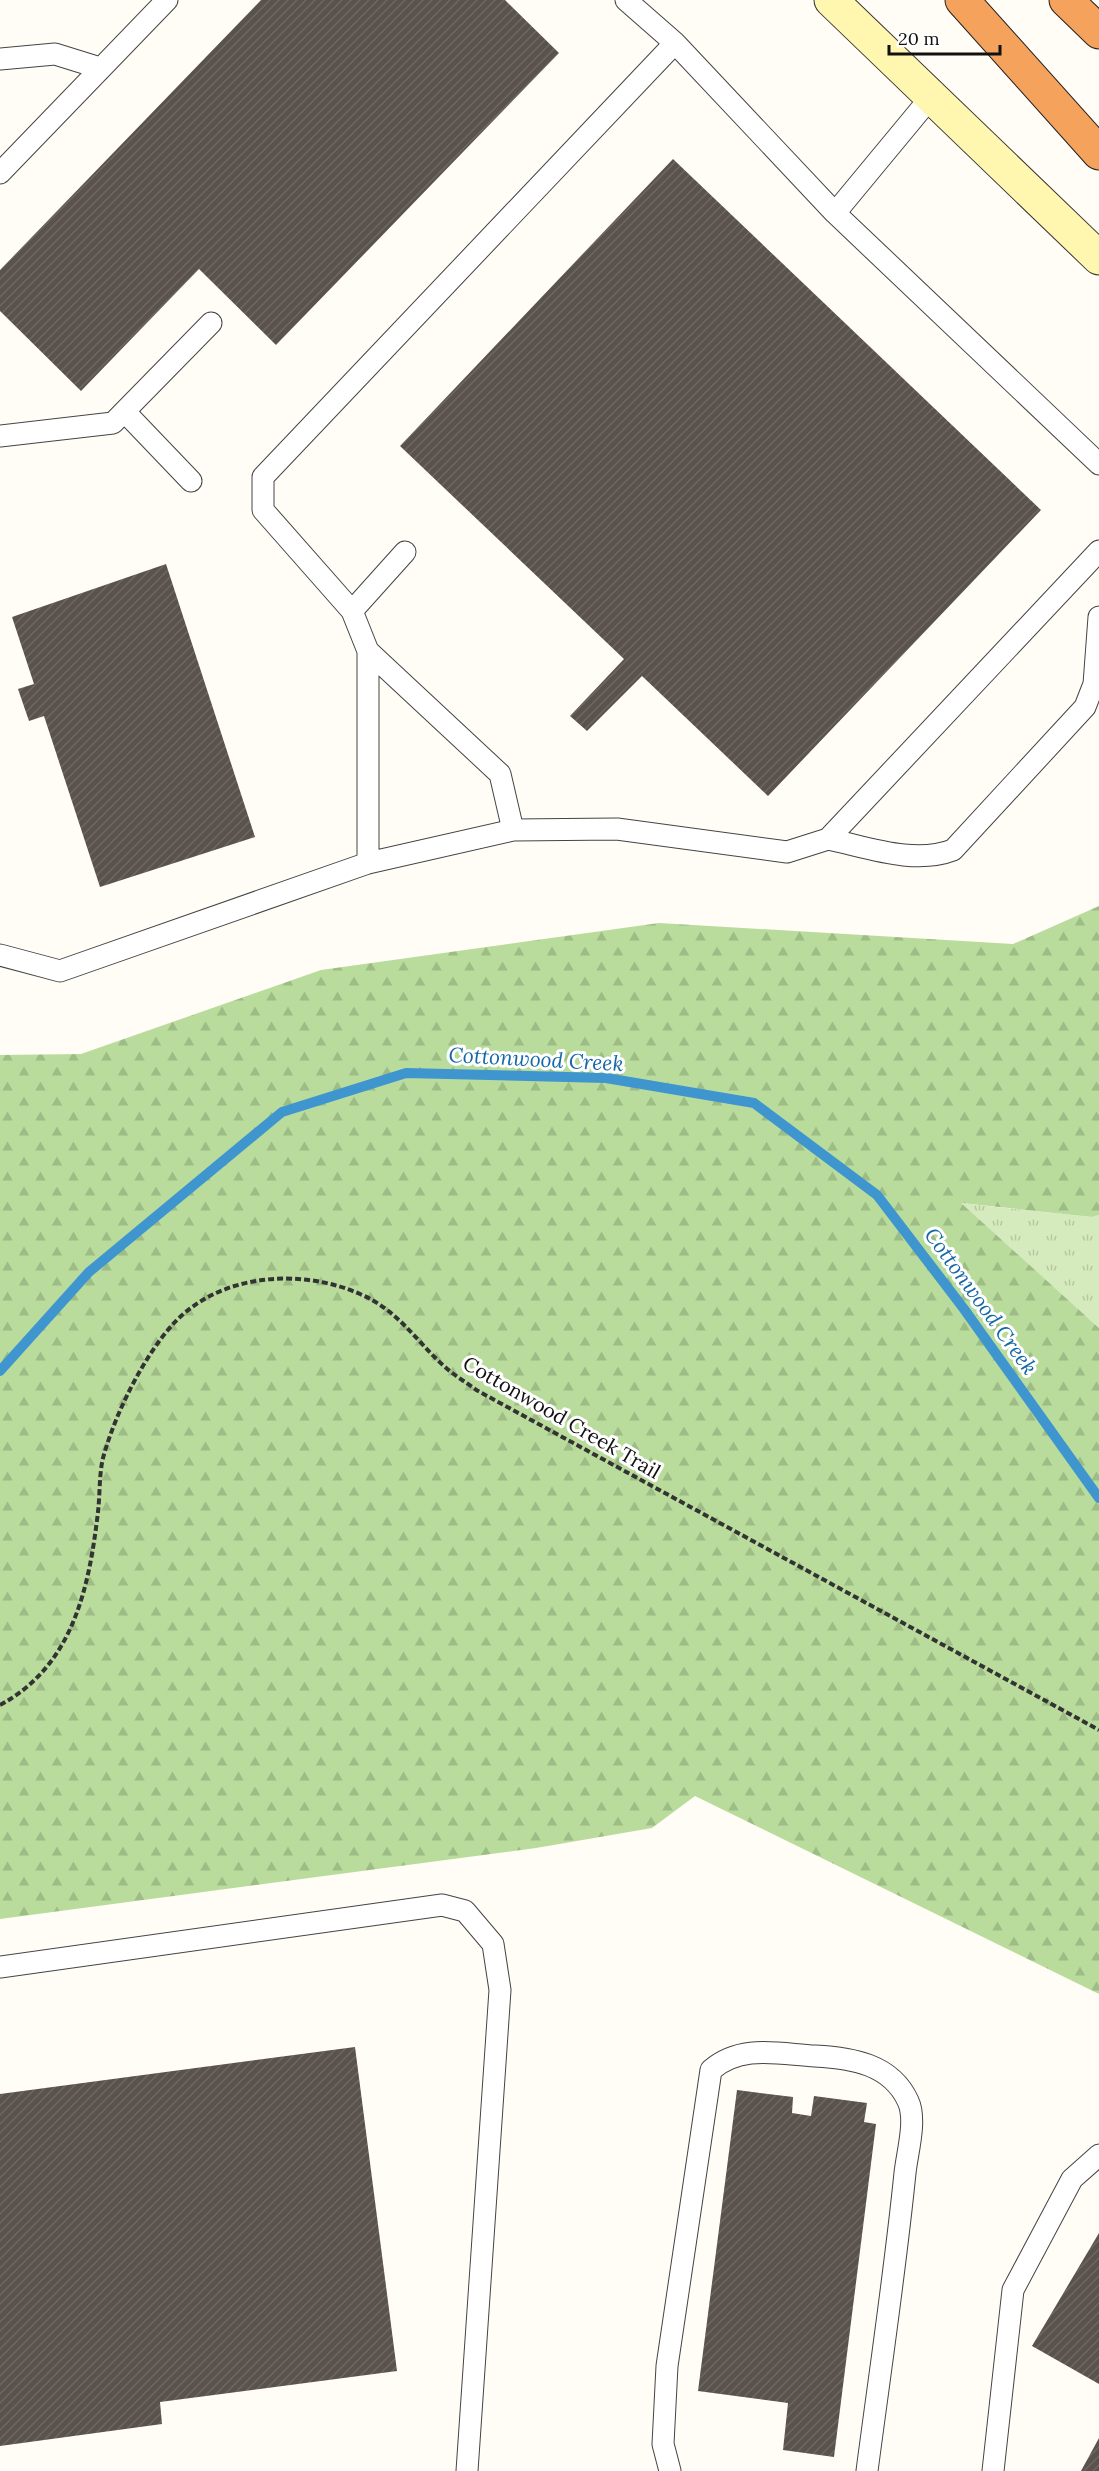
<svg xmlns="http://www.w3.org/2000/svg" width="1099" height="2471" viewBox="0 0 1099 2471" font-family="Lora,serif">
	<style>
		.grass { fill: url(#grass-tufts) }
		.forest { fill: url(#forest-firs) }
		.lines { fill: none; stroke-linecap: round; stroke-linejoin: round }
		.stream { stroke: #3f96cf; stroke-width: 10 }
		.building { fill: url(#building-hatch) }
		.service-casing { stroke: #444; stroke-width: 23 }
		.secondary-casing { stroke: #333; stroke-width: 35 }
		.motorway-casing { stroke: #222; stroke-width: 35 }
		.path { stroke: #333; stroke-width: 4; stroke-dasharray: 6 3; stroke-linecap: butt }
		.service { stroke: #fff; stroke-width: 21 }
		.secondary { stroke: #fff6b0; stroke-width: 33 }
		.motorway { stroke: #f5a25d; stroke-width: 33 }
		.labels { text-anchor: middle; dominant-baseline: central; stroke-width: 6; stroke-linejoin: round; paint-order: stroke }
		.street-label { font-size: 20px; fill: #111; stroke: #fff }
		.water-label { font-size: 21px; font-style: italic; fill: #1768a6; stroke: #fff }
	</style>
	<defs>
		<pattern id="grass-tufts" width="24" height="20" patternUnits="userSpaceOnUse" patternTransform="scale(1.5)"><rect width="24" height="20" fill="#d5ebbd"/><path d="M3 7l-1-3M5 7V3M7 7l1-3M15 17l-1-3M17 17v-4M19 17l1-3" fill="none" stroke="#b6c8a1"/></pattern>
		<pattern id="forest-firs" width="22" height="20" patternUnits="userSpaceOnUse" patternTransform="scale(1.5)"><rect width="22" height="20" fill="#b9dc9c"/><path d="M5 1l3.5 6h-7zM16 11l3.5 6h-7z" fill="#9ebc85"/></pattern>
		<pattern id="building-hatch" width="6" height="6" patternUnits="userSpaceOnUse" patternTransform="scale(1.5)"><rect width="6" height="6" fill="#5a524d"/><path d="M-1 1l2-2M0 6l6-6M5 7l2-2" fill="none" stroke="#6d6662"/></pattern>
	</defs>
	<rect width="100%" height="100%" fill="#fffdf5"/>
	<!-- grass -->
	<path class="grass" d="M960,1203L1092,1217L1099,1215V1328Z"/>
	<!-- forest -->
	<path class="forest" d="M1099,906V1215L1092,1217L961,1203L1099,1328V1994L695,1796L652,1828L536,1848L0,1919V1055L81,1054L321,970L659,923L1013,944Z"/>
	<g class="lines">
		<!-- stream -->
		<path class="stream" d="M0,1371L89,1272L282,1112L406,1073L606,1078L754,1103L877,1195L964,1309L1099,1498"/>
	</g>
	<!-- building -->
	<path class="building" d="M261,0H505L559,53L276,345L199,269L81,391L0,311V270Z
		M673,159L1041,510L768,796L642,676L587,731L570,716L624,659L400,446Z
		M166,564L255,837L100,887L44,716L29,721L18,689L34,684L12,617Z
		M355,2047L397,2371L160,2402L162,2424L0,2446V2094Z
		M737,2090L793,2097L792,2113L811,2116L814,2096L867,2103L864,2122L876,2124L834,2457L783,2450L788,2403L698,2391Z
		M1099,2233V2384L1032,2346Z
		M1099,2438V2471H1081Z"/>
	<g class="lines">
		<!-- service casing -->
		<g class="service-casing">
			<path id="service" d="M626,0L675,43
				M0,59L55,54L100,68
				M0,173L167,0
				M835,213L931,97
				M125,412L191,481
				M0,436L113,423L211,323
				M352,611L405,552
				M513,830L500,774L368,651L352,611L263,510V477L675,43L835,213L1099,464
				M828,839C867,847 914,865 953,850L1085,707L1094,684L1099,617
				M368,863V651
				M0,955L60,971L368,863L513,830L617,829L787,852L828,839L1099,551
				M0,1967L442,1905L465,1911L493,1944L500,1990L467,2471
				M670,2471L663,2444L667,2366L711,2070C741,2044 778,2054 815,2056C852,2058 891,2064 908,2101C917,2120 907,2153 905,2173C895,2272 880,2372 867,2471
				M993,2471L1013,2290L1072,2179L1099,2155"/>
		</g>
		<!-- secondary casing -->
		<g class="secondary-casing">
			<path id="secondary" d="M831,0L1099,258"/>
		</g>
		<!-- motorway casing -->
		<g class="motorway-casing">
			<path id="motorway" d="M962,0L1099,153
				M1066,0L1099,32"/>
		</g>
		<!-- path -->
		<path class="path" d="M0,1705C73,1666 89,1588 98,1512C100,1495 99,1475 103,1458C115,1414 143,1357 174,1323C221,1273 301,1268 360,1294C399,1311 415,1340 445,1367C455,1376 467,1383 478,1391L1099,1730"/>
		<!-- service -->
		<use href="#service" class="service"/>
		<!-- secondary -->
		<use href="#secondary" class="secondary"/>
		<!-- motorway -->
		<use href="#motorway" class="motorway"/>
	</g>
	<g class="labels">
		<!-- street labels -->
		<g class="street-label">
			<text transform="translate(562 1417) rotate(30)">Cottonwood Creek Trail</text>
		</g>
		<!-- water labels -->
		<g class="water-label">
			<text transform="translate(536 1059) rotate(3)">Cottonwood Creek</text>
			<text transform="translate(981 1301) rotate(54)">Cottonwood Creek</text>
		</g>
	</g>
	<!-- scale -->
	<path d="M889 45v9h111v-9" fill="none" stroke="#111111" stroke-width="3"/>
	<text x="898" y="45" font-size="18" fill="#111111" stroke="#ffffff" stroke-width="4.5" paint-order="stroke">20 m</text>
</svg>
